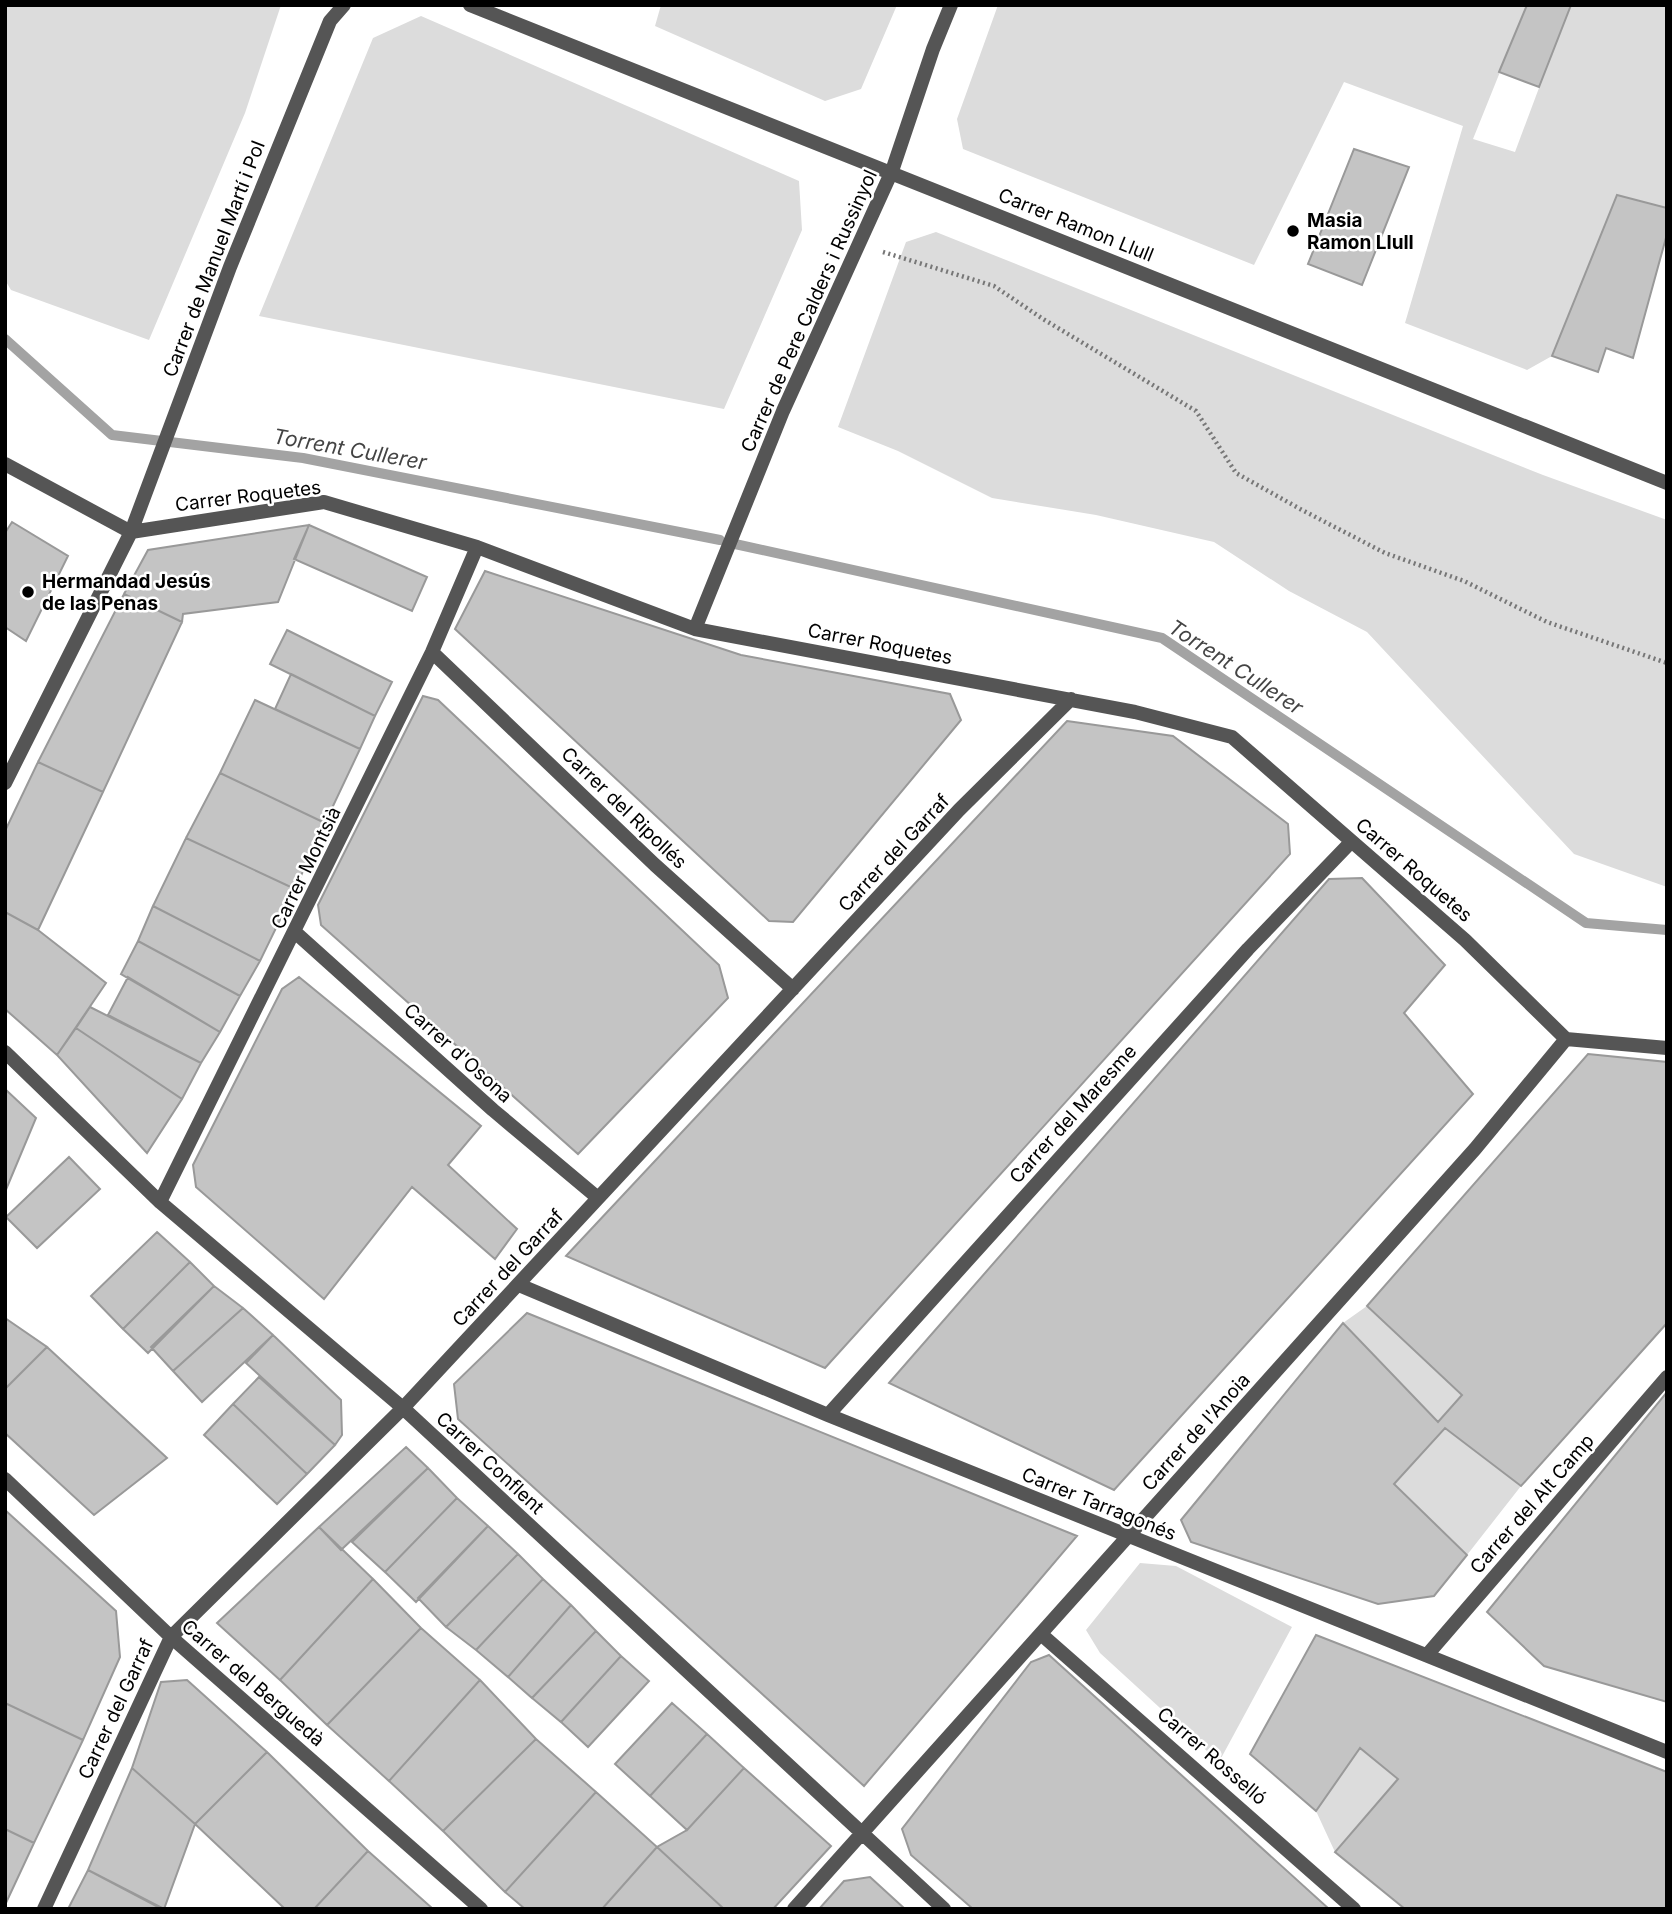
<svg xmlns="http://www.w3.org/2000/svg" width="1672" height="1914" viewBox="0 0 1672 1914" font-family="Inter,sans-serif">
	<style>
		.green { fill: #dcdcdc }
		.lines { fill: none; stroke-linecap: round; stroke-linejoin: round }
		.stream { stroke: #a3a3a3; stroke-width: 10 }
		.building { fill: #c4c4c4; stroke: #999; stroke-width: 2 }
		.path { stroke: #777; stroke-width: 4.5; stroke-dasharray: 2 3.5; stroke-linecap: butt }
		.street { stroke: #555; stroke-width: 14 }
		.poi-dot { fill: #000; stroke: #fff; stroke-width: 2.5 }
		.labels { text-anchor: middle; dominant-baseline: central; stroke-width: 5; stroke-linejoin: round; paint-order: stroke }
		.poi-label { font-size: 19px; font-weight: bold; fill: #000; stroke: #fff; text-anchor: start }
		.street-label { font-size: 19px; fill: #000; stroke: #fff }
		.water-label { font-size: 21px; font-style: italic; fill: #444; stroke: #fff }
	</style>
	<rect width="100%" height="100%" fill="#fff"/>
	<!-- green -->
	<path class="green" d="M5,5H281L245,113L149,340L11,290L5,280Z
		M661,5H897L861,89L825,101L655,26Z
		M998,5H1527L1473,139L1515,152L1570,5H1667V208L1617,195L1552,356L1527,370L1405,323L1463,126L1344,82L1254,265L963,149L957,119Z
		M421,16L799,181L802,230L724,409L259,316L373,38Z
		M936,232L1543,475L1667,520V887L1574,854L1367,632L1289,591L1214,542L1096,515L992,498L898,451L838,427L906,242Z
		M1367,1306L1462,1395L1438,1422L1343,1323Z
		M1445,1428L1521,1486L1467,1555L1394,1484Z
		M1140,1563L1176,1566L1292,1627L1219,1762L1100,1653L1086,1630Z
		M1360,1748L1398,1779L1335,1852L1316,1811Z"/>
	<g class="lines">
		<!-- stream -->
		<path class="stream" d="M5,339L112,435L303,458L720,540
			M735,544L1162,638L1586,923L1667,930"/>
	</g>
	<!-- building -->
	<path class="building" d="M1527,5H1571L1539,87L1499,72Z
		M1354,149L1409,167L1362,285L1308,264Z
		M1617,195L1667,208V234L1633,358L1606,348L1598,372L1552,356Z
		M12,522L68,556L26,641L5,627V533Z
		M309,525L278,602L183,614L182,622L124,594L148,550Z
		M309,525L427,577L412,611L294,559Z
		M485,571L741,655L950,694L961,720L793,922L769,921L455,629Z
		M124,594L182,622L103,792L38,762Z
		M287,630L392,682L375,716L270,664Z
		M291,674L375,716L360,749L275,709Z
		M423,696L438,700L719,965L728,998L578,1154L321,925L318,905Z
		M255,700L360,749L325,823L220,773Z
		M1067,721L1173,736L1288,824L1290,854L825,1368L566,1256Z
		M38,762L103,792L38,930L5,912V831Z
		M220,773L325,823L295,889L186,838Z
		M186,838L295,889L260,961L153,906Z
		M1362,878L1445,965L1404,1013L1473,1094L1114,1490L889,1383L1329,879Z
		M153,906L260,961L240,996L138,941Z
		M5,912L38,930L106,983L57,1055L5,1009Z
		M138,941L240,996L220,1032L121,974Z
		M128,977L220,1032L201,1063L108,1015Z
		M299,977L481,1126L448,1165L517,1229L495,1259L412,1187L324,1299L196,1187L193,1165L282,989Z
		M90,1007L201,1063L182,1099L76,1028Z
		M76,1028L182,1099L147,1153L57,1055Z
		M1588,1054L1667,1062V1323L1521,1486L1445,1428L1394,1484L1467,1555L1434,1596L1378,1604L1191,1542L1181,1520L1343,1323L1438,1422L1462,1395L1367,1306Z
		M5,1089L36,1118L5,1192Z
		M69,1157L100,1189L37,1248L6,1217Z
		M157,1232L190,1262L123,1329L91,1296Z
		M190,1262L214,1286L148,1353L123,1329Z
		M214,1286L243,1308L173,1371L151,1347Z
		M243,1308L273,1335L202,1402L173,1371Z
		M527,1313L1077,1536L864,1786L458,1419L454,1384Z
		M5,1318L47,1347L5,1389Z
		M273,1335L341,1400L342,1435L335,1445L246,1363Z
		M47,1347L167,1458L94,1515L5,1433V1389Z
		M259,1377L335,1445L307,1474L233,1404Z
		M1667,1392V1702L1544,1666L1487,1612Z
		M233,1404L307,1474L277,1504L204,1435Z
		M406,1447L428,1468L341,1550L319,1527Z
		M428,1468L457,1498L385,1572L352,1542Z
		M457,1498L488,1526L416,1602L385,1572Z
		M5,1510L116,1611L120,1657L83,1740L5,1703Z
		M488,1526L518,1554L446,1627L418,1598Z
		M319,1527L373,1579L280,1680L217,1623Z
		M518,1554L543,1579L476,1650L446,1627Z
		M373,1579L421,1628L327,1725L280,1680Z
		M543,1579L571,1605L508,1677L476,1650Z
		M571,1605L596,1631L532,1698L508,1677Z
		M421,1628L480,1680L389,1781L327,1725Z
		M596,1631L621,1656L561,1722L532,1698Z
		M1316,1635L1667,1772V1909H1405L1335,1852L1398,1779L1360,1748L1316,1811L1250,1754Z
		M1049,1655L1329,1909H973L911,1855L902,1829L1031,1662Z
		M621,1656L649,1681L588,1747L561,1722Z
		M187,1680L267,1752L195,1824L132,1768L161,1682Z
		M480,1680L536,1739L443,1831L389,1781Z
		M5,1703L83,1740L34,1843L5,1829Z
		M672,1703L707,1734L650,1796L615,1764Z
		M707,1734L744,1768L687,1830L650,1796Z
		M536,1739L596,1792L505,1892L443,1831Z
		M267,1752L368,1851L314,1909H285L195,1824Z
		M132,1768L195,1824L164,1909L88,1870Z
		M744,1768L831,1846L773,1909H724L657,1847L687,1830Z
		M596,1792L657,1847L602,1909H525L505,1892Z
		M5,1829L34,1843L5,1905Z
		M657,1847L724,1909H602Z
		M368,1851L433,1909H314Z
		M88,1870L162,1909H68Z
		M870,1877L905,1909H819L844,1881Z"/>
	<g class="lines">
		<!-- path -->
		<path class="path" d="M883,252L994,286L1043,319L1196,411L1236,473L1302,510L1385,553L1464,581L1547,622L1667,663"/>
		<!-- street -->
		<path class="street" d="M470,5L1667,483
			M5,464L131,532L324,502L477,547L695,629L1135,712L1232,737L1465,940L1566,1039L1667,1048
			M695,629L783,411L892,171L933,49L951,5
			M432,652L655,865L793,989
			M5,783L131,532L230,267L330,21L344,5
			M296,933L493,1110L598,1198
			M5,1052L160,1202L403,1408L944,1909
			M160,1202L432,652L477,547
			M519,1285L828,1415L1667,1752
			M828,1415L1248,949L1351,842
			M5,1479L171,1637L481,1909
			M1042,1635L1354,1909
			M1427,1655L1667,1377
			M44,1909L171,1637L403,1408L959,810L1071,699
			M794,1909L1475,1149L1566,1039"/>
	</g>
	<!-- markers -->
	<g class="poi-dot">
		<circle cx="1293" cy="231" r="7"/>
		<circle cx="28" cy="592" r="7"/>
	</g>
	<g class="labels">
		<!-- poi labels -->
		<g class="poi-label">
			<text x="1307" y="220">Masia<tspan x="1307" dy="22">Ramon Llull</tspan></text>
			<text x="42" y="581">Hermandad Jesús<tspan x="42" dy="22">de las Penas</tspan></text>
		</g>
		<!-- street labels -->
		<g class="street-label">
			<text transform="translate(1076 225) rotate(22)">Carrer Ramon Llull</text>
			<text transform="translate(214 259) rotate(-69)">Carrer de Manuel Martí i Pol</text>
			<text transform="translate(809 311) rotate(-66)">Carrer de Pere Calders i Russinyol</text>
			<text transform="translate(248 496) rotate(-7)">Carrer Roquetes</text>
			<text transform="translate(880 644) rotate(11)">Carrer Roquetes</text>
			<text transform="translate(624 808) rotate(44)">Carrer del Ripollés</text>
			<text transform="translate(894 853) rotate(-47)">Carrer del Garraf</text>
			<text transform="translate(306 868) rotate(-64)">Carrer Montsià</text>
			<text transform="translate(1414 870) rotate(41)">Carrer Roquetes</text>
			<text transform="translate(458 1053) rotate(42)">Carrer d'Osona</text>
			<text transform="translate(1073 1114) rotate(-48)">Carrer del Maresme</text>
			<text transform="translate(508 1268) rotate(-47)">Carrer del Garraf</text>
			<text transform="translate(1196 1432) rotate(-48)">Carrer de l'Anoia</text>
			<text transform="translate(490 1463) rotate(43)">Carrer Conflent</text>
			<text transform="translate(1099 1504) rotate(22)">Carrer Tarragonés</text>
			<text transform="translate(1532 1504) rotate(-49)">Carrer del Alt Camp</text>
			<text transform="translate(253 1683) rotate(41)">Carrer del Berguedà</text>
			<text transform="translate(116 1709) rotate(-65)">Carrer del Garraf</text>
			<text transform="translate(1212 1756) rotate(41)">Carrer Rosselló</text>
		</g>
		<!-- water labels -->
		<g class="water-label">
			<text transform="translate(350 449) rotate(10)">Torrent Cullerer</text>
			<text transform="translate(1236 667) rotate(33)">Torrent Cullerer</text>
		</g>
	</g>
	<!-- border -->
	<rect width="1672" height="1914" fill="none" stroke="#000000" stroke-width="14"/>
</svg>
